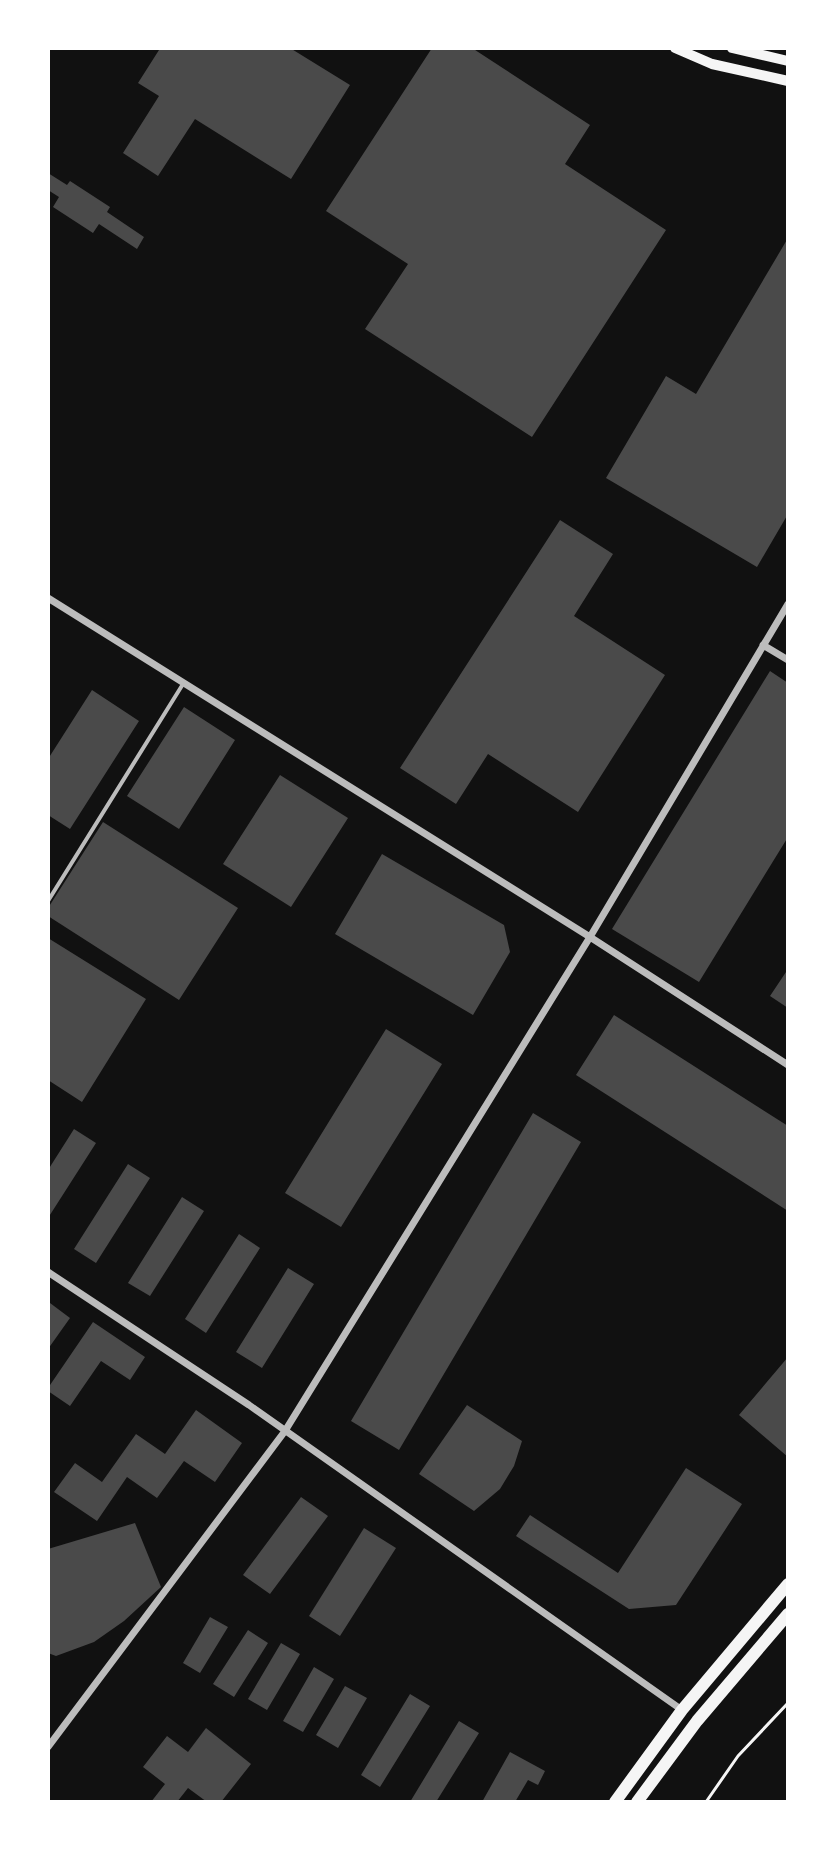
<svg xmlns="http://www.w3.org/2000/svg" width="836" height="1850" viewBox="0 0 836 1850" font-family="Jost,sans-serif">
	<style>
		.building { fill: #4a4a4a }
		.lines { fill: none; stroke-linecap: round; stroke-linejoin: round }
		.path { stroke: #f5f5f5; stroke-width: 3 }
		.service { stroke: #bcbcbc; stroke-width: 4 }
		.minor { stroke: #bcbcbc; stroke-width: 7 }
		.secondary { stroke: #f5f5f5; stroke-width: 10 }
		.primary { stroke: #f5f5f5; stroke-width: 12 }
	</style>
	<rect width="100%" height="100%" fill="#111"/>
	<!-- building -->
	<path class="building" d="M170,48H290L350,85L291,179L195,119L158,176L123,153L159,96L138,83L159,50Z
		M432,48H472L590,125L565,164L666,230L532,437L365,329L408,264L326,211Z
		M48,173L67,185L70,181L110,207L107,212L144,237L137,249L99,224L93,233L53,207L59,197L48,190Z
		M788,238V514L757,567L606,478L666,376L696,394Z
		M560,520L613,554L574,616L665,675L578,812L488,754L456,804L400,768Z
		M770,671L788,683V837L699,982L612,929Z
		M92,690L139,721L70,829L48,815V759Z
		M184,707L235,740L179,829L127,796Z
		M280,775L348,818L291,907L223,864Z
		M103,822L238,908L179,1000L48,916V908Z
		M382,854L504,925L510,952L473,1015L335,934Z
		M48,938L146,999L82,1102L48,1080Z
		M788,969V1008L770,996Z
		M614,1015L788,1126V1211L576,1075Z
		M386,1029L442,1064L341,1227L285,1193Z
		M533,1113L581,1142L399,1450L351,1421Z
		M74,1129L96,1143L48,1218V1170Z
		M128,1164L150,1178L96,1263L74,1249Z
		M182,1197L204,1211L150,1296L128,1283Z
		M239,1234L260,1248L206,1333L185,1319Z
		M288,1268L314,1284L262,1368L236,1352Z
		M50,1303L70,1318L48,1349V1306Z
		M93,1322L145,1357L130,1380L101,1361L70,1406L48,1391V1388Z
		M788,1357V1457L739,1415Z
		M467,1405L522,1441L514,1466L500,1489L474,1511L419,1474Z
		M196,1410L242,1443L215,1482L184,1461L157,1498L127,1477L97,1521L54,1492L75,1463L102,1482L136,1434L165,1454Z
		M686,1468L742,1504L676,1605L629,1609L516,1536L530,1515L618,1573Z
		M301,1497L328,1516L270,1594L243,1575Z
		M135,1523L161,1587L124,1621L94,1642L56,1656L48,1653V1549Z
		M364,1528L396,1548L340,1636L309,1616Z
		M210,1617L228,1627L200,1673L183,1663Z
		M248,1630L268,1643L234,1697L213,1684Z
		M281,1643L300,1654L267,1710L248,1699Z
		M314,1667L334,1679L303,1732L283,1721Z
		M345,1686L367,1698L338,1748L316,1735Z
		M410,1694L430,1706L380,1787L361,1775Z
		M459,1721L479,1733L436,1802H410Z
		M206,1728L251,1764L221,1802H207L188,1788L177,1802H151L165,1784L143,1767L167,1736L188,1752Z
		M510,1752L545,1771L538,1785L528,1780L515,1802H482Z"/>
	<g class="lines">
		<!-- path -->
		<path class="path" d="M706,1802L738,1756L788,1703"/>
		<!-- service -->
		<path class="service" d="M48,901L183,684"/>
		<!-- minor -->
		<path class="minor" d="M48,598L590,937L788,1065
			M763,645L788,660
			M48,1272L249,1405L682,1710
			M48,1747L285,1431L590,937L788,604"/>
		<!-- secondary -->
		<path class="secondary" d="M675,48L712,64L788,81
			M732,48L788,61"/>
		<!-- primary -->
		<path class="primary" d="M615,1802L682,1710L788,1584
			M637,1802L697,1721L788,1614"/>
	</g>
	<!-- border -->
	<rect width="836" height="1850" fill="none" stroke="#ffffff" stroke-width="100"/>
</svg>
